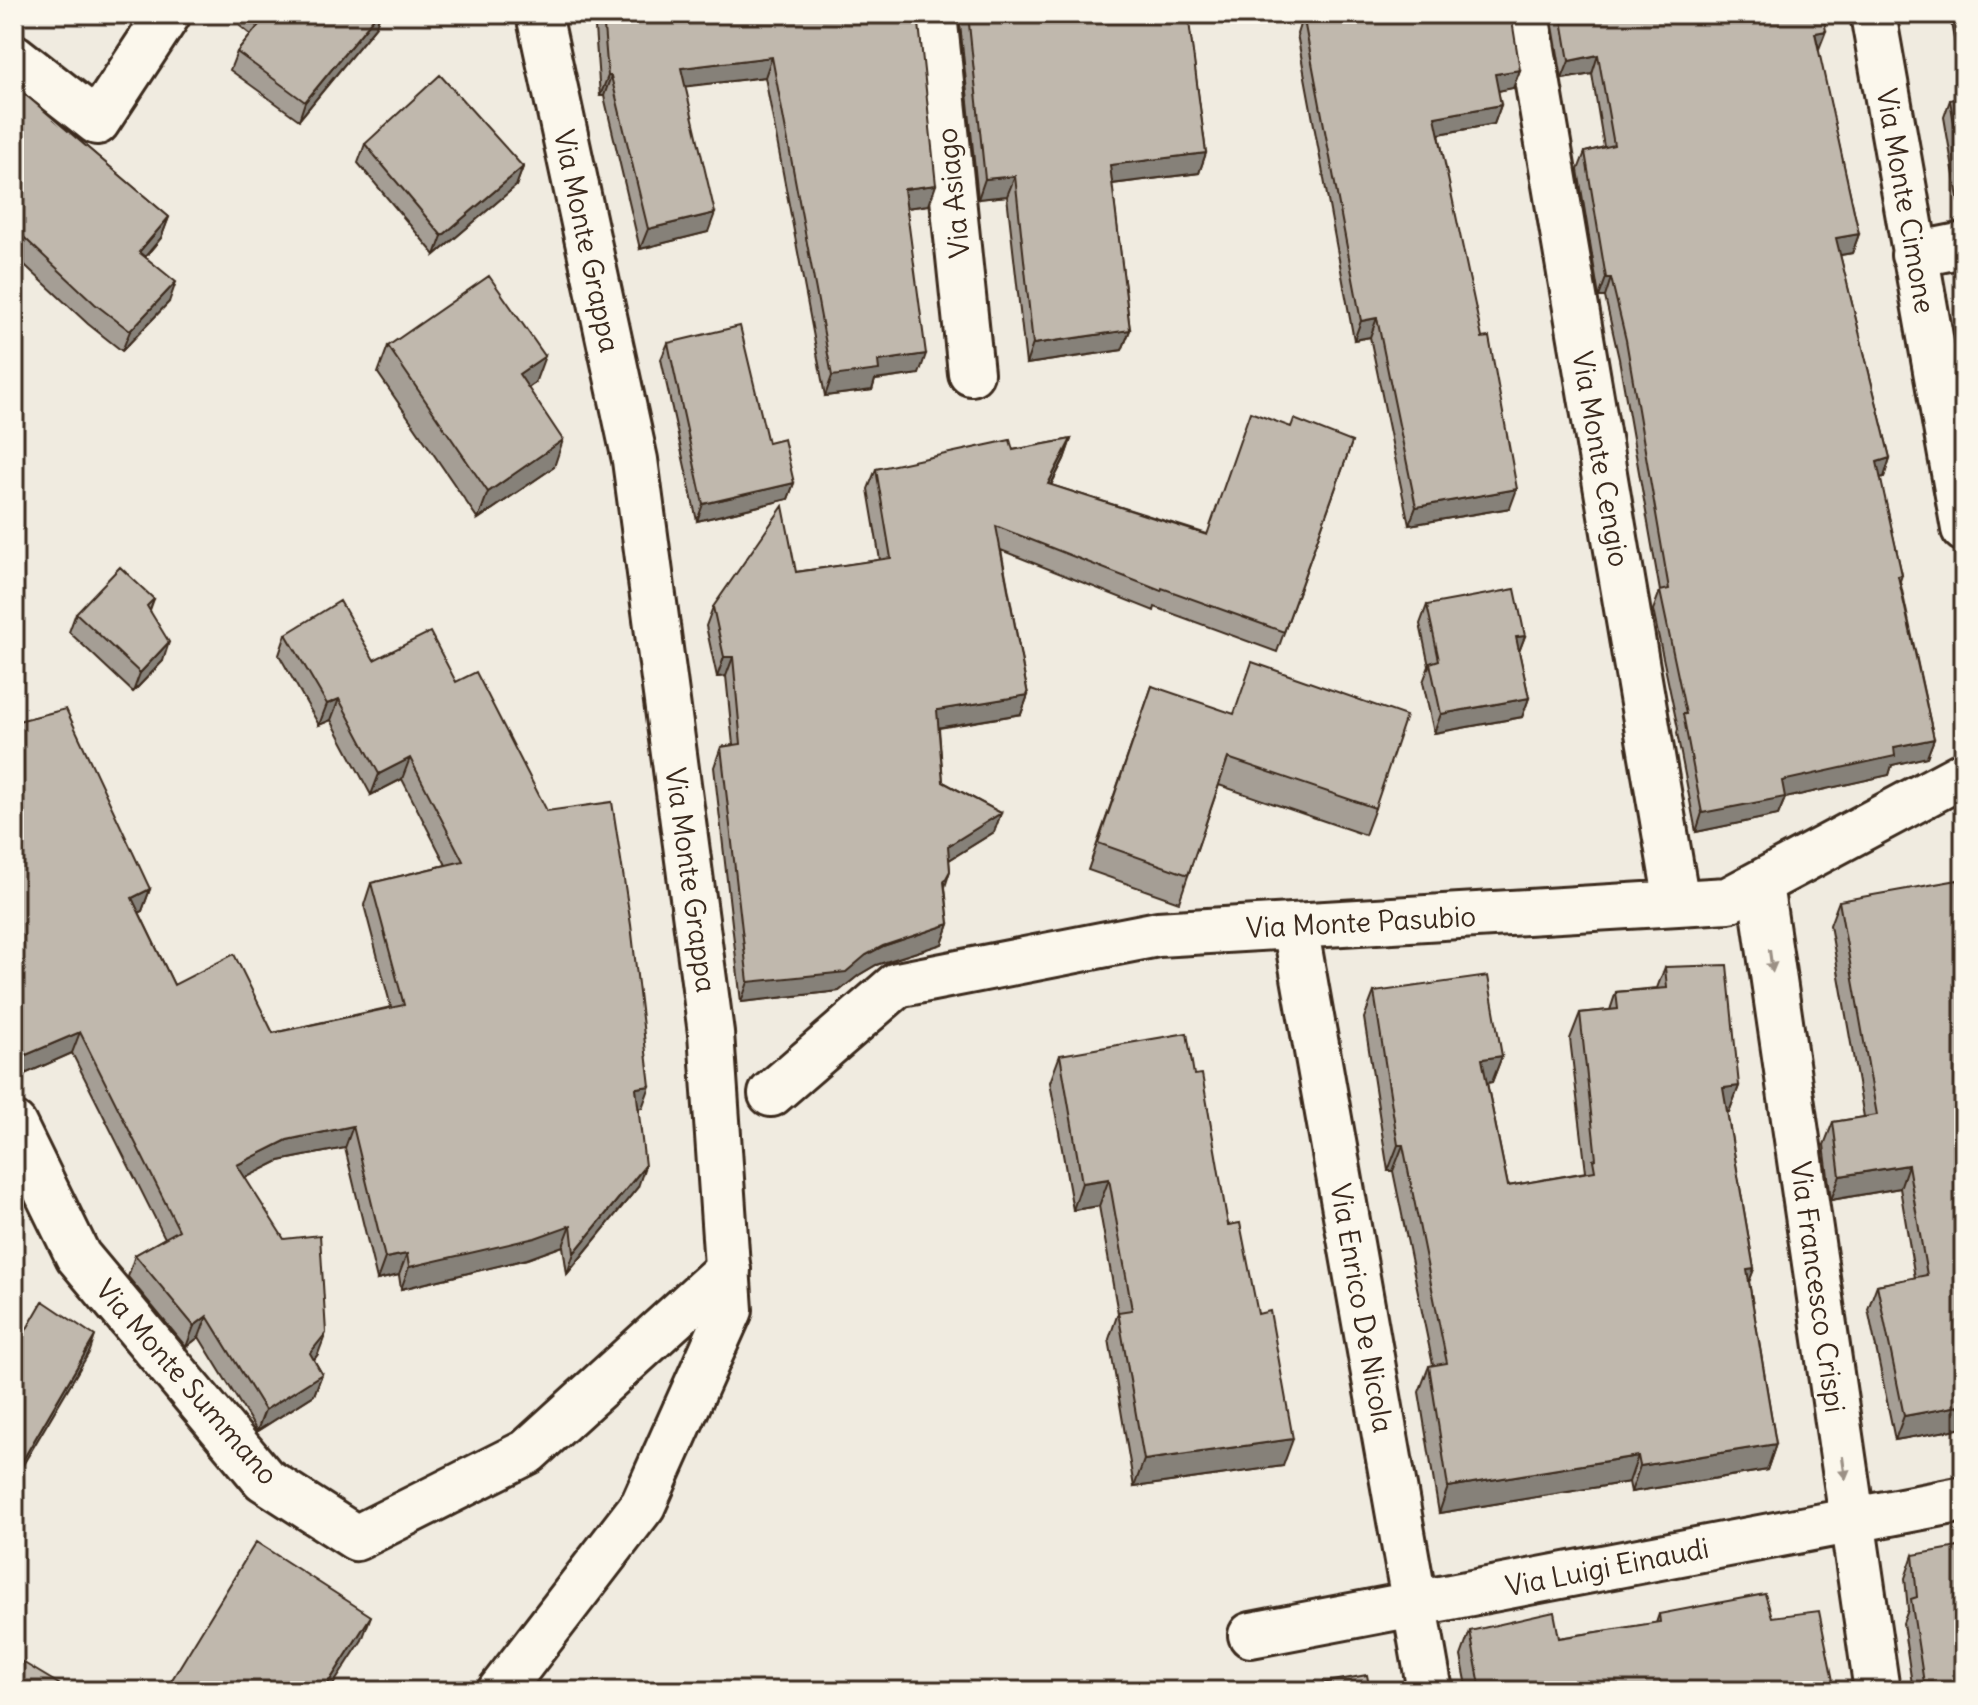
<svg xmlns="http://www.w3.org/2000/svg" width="1978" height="1705" viewBox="0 0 1978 1705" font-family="Delius,sans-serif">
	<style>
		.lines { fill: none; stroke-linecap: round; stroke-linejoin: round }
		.minor-casing { stroke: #3b2a1e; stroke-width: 50 }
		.tertiary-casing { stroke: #3b2a1e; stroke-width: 50 }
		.minor { stroke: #fbf7ec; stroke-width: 44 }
		.tertiary { stroke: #fbf7ec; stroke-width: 44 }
		.wall { fill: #a59e95; stroke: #3b2a1e; stroke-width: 2 }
		.shaded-wall { fill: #868179; stroke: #3b2a1e; stroke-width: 2 }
		.building { fill: #c0b8ad; stroke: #3b2a1e; stroke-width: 2 }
		.oneway { fill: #9b9085 }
		.labels { text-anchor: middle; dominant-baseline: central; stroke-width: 6; stroke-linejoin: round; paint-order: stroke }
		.street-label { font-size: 28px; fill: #3b2a1e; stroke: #fbf7ec }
	</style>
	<rect width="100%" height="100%" fill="#f0ebe0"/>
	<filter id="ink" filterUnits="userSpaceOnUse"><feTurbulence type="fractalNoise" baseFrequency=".0125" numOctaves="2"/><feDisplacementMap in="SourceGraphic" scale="16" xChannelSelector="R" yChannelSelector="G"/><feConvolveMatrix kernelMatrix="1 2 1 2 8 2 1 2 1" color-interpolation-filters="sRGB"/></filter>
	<g filter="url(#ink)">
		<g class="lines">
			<!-- minor casing -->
			<g class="minor-casing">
				<path id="minor" d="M934,14L971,373
					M1526,14L1677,903
					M1873,14L1964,529
					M14,57L97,122L168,14
					M1914,255L1964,245
					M1760,884L1877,1691
					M1295,926L1430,1691
					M771,1094L897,985L1158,934L1728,900L1964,774
					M14,1125L78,1256L264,1479L356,1538L527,1452L728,1269
					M1251,1635L1964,1499"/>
			</g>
			<!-- tertiary casing -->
			<g class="tertiary-casing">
				<path id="tertiary" d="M500,1691L643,1505L730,1310L711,1033L635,460L539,14"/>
			</g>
			<!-- minor -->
			<use href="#minor" class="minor"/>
			<!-- tertiary -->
			<use href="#tertiary" class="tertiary"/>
		</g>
		<!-- wall -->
		<path class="wall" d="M245,14H380L376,26L299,120L230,70L237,52L251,35L240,26Z
			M594,14H918L929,205L907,208L919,374L875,380L872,390L825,396L765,77L685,86L708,232L640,249L604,96H600Z
			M959,14H1222L1188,18L1206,153L1199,173L1112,184L1130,330L1122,350L1026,364L1007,196L978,199Z
			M1551,14H1823L1818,50L1859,234L1852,253L1840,255L1890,458L1884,477L1880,478L1902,575L1900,581L1934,739L1927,757L1892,765L1889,775L1785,798L1778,815L1696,832L1677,733L1678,729L1653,610L1660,591L1619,359L1605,297H1599L1578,170L1585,152L1604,147L1592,74L1562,79Z
			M1926,14H1964V91L1950,18L1928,22Z
			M1303,15L1520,70L1513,88L1498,91L1501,105L1494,124L1439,134L1510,508L1409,525L1370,337L1354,340L1297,34Z
			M14,85L169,217L161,238L145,257L169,302L122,351L88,324L14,255Z
			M1964,97V215L1961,216L1944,117L1950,100Z
			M365,144L523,167L516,186L435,255L358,163Z
			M668,343L768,443L794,483L788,499L697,521L661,359Z
			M388,346L535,383L528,388L554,467L478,519L378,373Z
			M1291,427L1352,442L1277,652L1155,607L1154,611L1001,550L1028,695L1021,714L939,728L943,782L1001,813L994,832L949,860L950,871L945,887L949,924L942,944L876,965L859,975L839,991L741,1002L714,767L721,747L733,745L726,676L717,677L706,626L713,607L796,572L880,560L868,489L876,469L1013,450L1071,439L1064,459L1051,485L1207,534Z
			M154,599L150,610L163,661L133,692L69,632L76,613Z
			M1427,605L1525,636L1519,652L1529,698L1522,717L1434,733L1423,682L1429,666L1420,624Z
			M286,634L374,660L642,1108H639L638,1187L567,1274L563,1246L527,1259L401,1289L399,1275L377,1280L345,1148L279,1161L245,1178L318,1354L314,1360L322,1374L314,1395L257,1431L199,1337L186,1347L128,1277L135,1255L165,1238L72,1053L18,1077L15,1070H14V722L150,889L142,911L139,912L174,985L273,1033L391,1007L364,905L371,883L446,865L402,779L371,795L331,720L319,725L279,655Z
			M1152,686L1375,808L1365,835L1219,785L1179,902L1088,870Z
			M1839,901L1964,914V1428L1895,1440L1868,1309L1877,1285L1915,1278L1900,1188L1831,1200L1824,1145L1833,1122L1864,1117L1830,925Z
			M1665,967L1739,1086L1729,1112H1727L1754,1269L1749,1282L1776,1444L1767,1470L1631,1492L1629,1482L1439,1513L1419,1392L1429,1366L1433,1365L1393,1171H1388L1364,1018L1374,992L1502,1056L1492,1082L1487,1083L1508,1186L1586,1172L1570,1039L1580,1013L1610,1010L1616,992L1657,988Z
			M1060,1055L1194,1075L1283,1466L1134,1487L1109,1339L1118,1313L1099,1206L1073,1210L1050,1082Z
			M1913,1555L1964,1691H1913L1903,1623L1908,1610L1905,1578Z
			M1659,1614L1772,1617L1835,1691H1468L1461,1656L1470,1631L1559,1638L1656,1623Z"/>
		<!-- shaded-wall -->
		<path class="shaded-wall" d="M377,14H380L376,26L299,120L305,102Z
			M1181,14H1222L1179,19Z
			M1931,14H1952L1950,18L1928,22Z
			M1826,31L1819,49L1815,33Z
			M1598,55L1592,74L1562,79L1569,61Z
			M772,57L765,77L673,88L681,68Z
			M1520,70L1513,88L1488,93L1495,74Z
			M608,76H611L604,96H600Z
			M1501,105L1494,124L1428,136L1435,117Z
			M1206,153L1199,173L1103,185L1110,165Z
			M523,167L516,186L435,255L442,236Z
			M1015,176L1007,196L978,199L985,179Z
			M936,185L929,205L897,209L904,189Z
			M715,213L708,232L640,249L648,229Z
			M169,217L161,238L132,272L139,252Z
			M1859,234L1852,253L1829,257L1836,238Z
			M1606,278H1611L1605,297H1599Z
			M176,282L169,302L122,351L130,331Z
			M1377,318L1370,337L1354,340L1361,321Z
			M1130,330L1122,350L1026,364L1033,344Z
			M926,354L919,374L875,380L872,390L825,396L832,376L878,361Z
			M545,356L535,383L509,401L519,374Z
			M1071,439L1064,459L1041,504L1048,484Z
			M563,440L554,467L478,519L488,492Z
			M1890,458L1884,477L1870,480L1877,462Z
			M794,483L788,499L697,521L703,504Z
			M1517,489L1510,508L1409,525L1416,507Z
			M1525,636L1518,654L1516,637Z
			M169,642L163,661L133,692L140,673Z
			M724,657H733L726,676L717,677Z
			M1028,695L1021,714L930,729L937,710Z
			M1529,698L1522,717L1434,733L1441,714Z
			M339,699L331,720L319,725L327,704Z
			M1934,739L1927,757L1892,765L1889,775L1785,798L1778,815L1696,832L1702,813L1782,781L1894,747Z
			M410,758L402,779L371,795L379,774Z
			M1001,813L994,832L941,865L948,846Z
			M150,889L142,911L125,919L132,898Z
			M949,924L942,944L876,965L859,975L839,991L741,1002L748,982L866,955L883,946Z
			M80,1032L72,1053L18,1077L26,1055Z
			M23,1048L15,1070H14V1052Z
			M1502,1056L1492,1082L1472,1085L1482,1059Z
			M650,1086L642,1108L629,1109L636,1088Z
			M1739,1086L1729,1112L1714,1114L1723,1088Z
			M353,1126L345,1148L279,1161L229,1186L237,1165L287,1140Z
			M1398,1145H1403L1393,1171H1388Z
			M1908,1165L1900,1188L1831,1200L1840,1176Z
			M645,1166L638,1187L567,1274L574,1253Z
			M1109,1179L1099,1206L1073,1210L1082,1183Z
			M571,1225L563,1246L527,1259L401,1289L409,1267Z
			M407,1254L399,1275L377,1280L385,1258Z
			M1754,1269L1744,1295L1747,1270Z
			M207,1316L199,1337L186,1347L194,1326Z
			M326,1333L318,1354L302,1374L310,1353Z
			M95,1336L90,1351L14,1480V1475Z
			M322,1374L314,1395L257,1431L265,1410Z
			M1964,1405V1428L1895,1440L1904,1416Z
			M1293,1439L1283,1466L1134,1487L1144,1460Z
			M1776,1444L1767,1470L1631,1492L1640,1466Z
			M1638,1456L1629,1482L1439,1513L1448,1487Z
			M371,1616L362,1640L329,1691H323Z
			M1932,1682L1929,1691H1921L1924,1683Z"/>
		<!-- building -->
		<path class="building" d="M256,14H377L305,102L237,52L263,20Z
			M603,14H918L936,185L904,189L926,354L878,361L879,370L832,376L772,57L681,68L715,213L648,229L611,76H608Z
			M968,14H1188L1206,153L1110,165L1130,330L1033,344L1015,176L985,179Z
			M1309,14H1511L1520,70L1495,74L1501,105L1435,117L1482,338L1489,337L1517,489L1416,507L1377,318L1361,321L1303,15Z
			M1561,14H1823L1826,31L1815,33L1859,234L1836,238L1890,458L1877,462L1902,575L1898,576L1934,739L1894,747L1895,756L1782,781L1785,797L1702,813L1683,714H1686L1660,591L1669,589L1626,340L1611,278H1606L1585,152L1614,145L1598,55L1569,61Z
			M1959,14H1964V40Z
			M440,75L523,167L442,236L365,144Z
			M14,85L169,217L139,252L176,282L130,331L95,304L14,228Z
			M1964,97V180L1950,100Z
			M489,276L545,356L519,374L563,440L488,492L388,346Z
			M740,326L768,443L784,439L794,483L703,504L668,343Z
			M1250,412L1291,427L1294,419L1352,442L1284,632L1162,588L1161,591L996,526L1028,695L937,710L943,782L1001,813L948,846L950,871L944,882L949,924L883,946L866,955L846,972L748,982L721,747L741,744L733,657H724L713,607L783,506L796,572L891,558L876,469L1010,440L1013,450L1071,439L1048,484L1207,535Z
			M120,567L154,599L147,606L169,642L140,673L76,613Z
			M1515,589L1525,636L1516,637L1529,698L1441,714L1430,663L1439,660L1427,605Z
			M340,601L374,660L430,632L456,682L476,672L547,811L612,802L631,925L650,1086L636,1088L645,1166L574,1253L571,1225L535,1238L409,1267L407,1254L385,1258L353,1126L287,1140L237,1165L284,1239L320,1235L326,1333L310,1353L322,1374L265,1410L207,1316L194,1326L135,1255L179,1230L80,1032L26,1055L23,1048L14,1052V722L66,709L150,889L132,898L174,985L234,954L273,1033L404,1005L371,883L463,861L410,758L379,774L339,699L327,704L286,634Z
			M1252,662L1406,716L1375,808L1228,758L1188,875L1098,843L1152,686L1234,714Z
			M1958,880L1964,914V1405L1904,1416L1877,1285L1927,1275L1908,1165L1840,1176L1833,1122L1877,1115L1839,901Z
			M1727,965L1739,1086L1723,1088L1754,1269L1747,1270L1776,1444L1640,1466L1638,1456L1448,1487L1429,1366L1447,1363L1403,1145H1398L1374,992L1488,976L1502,1056L1482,1059L1508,1186L1595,1171L1593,1160L1596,1159L1580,1013L1618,1009L1616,992L1667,988L1665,967Z
			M1187,1033L1194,1075L1202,1074L1228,1225L1240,1223L1258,1314L1270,1311L1293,1439L1144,1460L1118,1312L1132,1310L1109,1179L1082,1183L1060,1055Z
			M43,1301L95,1336L14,1475V1351Z
			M256,1542L371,1616L323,1691H165Z
			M1964,1546V1691H1933L1932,1682L1924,1683L1911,1599L1917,1597L1913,1555Z
			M1765,1594L1772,1617L1819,1611L1835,1691H1481L1470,1631L1554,1612L1559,1638L1660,1622L1659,1614Z
			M14,1657L59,1684L55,1691H14Z
			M1367,1675L1370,1691H1277Z"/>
		<!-- one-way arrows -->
		<defs><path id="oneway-solid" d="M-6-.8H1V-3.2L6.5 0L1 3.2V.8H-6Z" transform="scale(2)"/></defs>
		<g class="oneway">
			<use href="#oneway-solid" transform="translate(1771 961) rotate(82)"/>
			<use href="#oneway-solid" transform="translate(1844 1468) rotate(82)"/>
		</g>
	</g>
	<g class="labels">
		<!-- street labels -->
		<g class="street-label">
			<text transform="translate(953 193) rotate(-96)">Via Asiago</text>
			<text transform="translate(1906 201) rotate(80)">Via Monte Cimone</text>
			<text transform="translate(587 241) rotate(78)">Via Monte Grappa</text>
			<text transform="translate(1601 459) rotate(80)">Via Monte Cengio</text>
			<text transform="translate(691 880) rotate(82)">Via Monte Grappa</text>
			<text transform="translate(1361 922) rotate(-3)">Via Monte Pasubio</text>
			<text transform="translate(1818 1287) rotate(82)">Via Francesco Crispi</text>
			<text transform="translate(1362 1308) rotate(80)">Via Enrico De Nicola</text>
			<text transform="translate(187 1382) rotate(49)">Via Monte Summano</text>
			<text transform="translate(1607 1567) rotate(-11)">Via Luigi Einaudi</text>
		</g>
	</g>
	<!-- margin -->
	<rect width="1978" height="1705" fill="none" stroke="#fbf7ec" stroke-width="48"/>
	<rect x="24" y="24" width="1930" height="1657" fill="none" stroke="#3b2a1e" stroke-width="3" filter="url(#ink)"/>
</svg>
